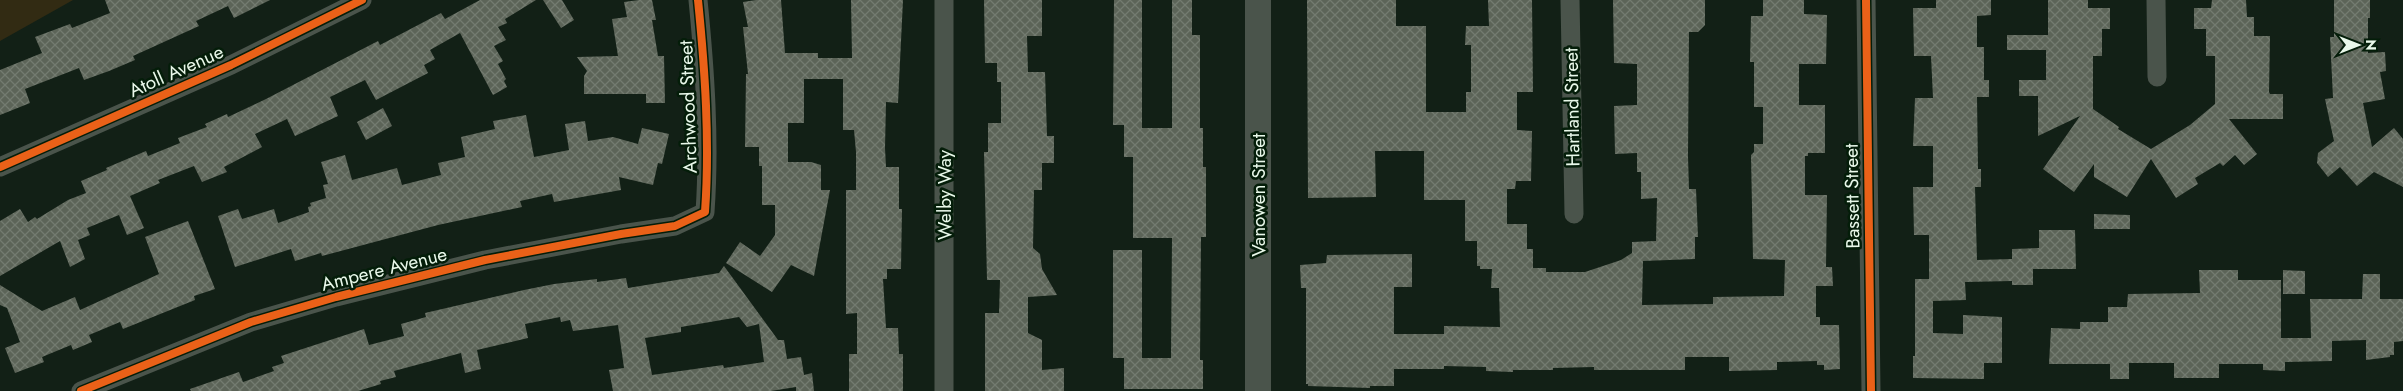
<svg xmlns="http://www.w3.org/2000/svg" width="2403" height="391" viewBox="0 0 2403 391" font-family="Jost,sans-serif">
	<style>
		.green { fill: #322b13 }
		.building { fill: url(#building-cross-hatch); fill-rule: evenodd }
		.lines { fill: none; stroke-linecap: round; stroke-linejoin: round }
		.street { stroke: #4a544b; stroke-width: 19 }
		.secondary { stroke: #4a544b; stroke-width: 26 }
		.cycleway-casing { stroke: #041d09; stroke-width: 11 }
		.cycleway { stroke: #ea6118; stroke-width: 8 }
		.labels { text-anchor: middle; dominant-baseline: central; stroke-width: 5; stroke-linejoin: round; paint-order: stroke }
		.street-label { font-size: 19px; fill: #e9f8ea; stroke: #041d09 }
	</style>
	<defs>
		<pattern id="building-cross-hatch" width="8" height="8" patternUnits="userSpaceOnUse" patternTransform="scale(1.25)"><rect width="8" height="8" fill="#5c6458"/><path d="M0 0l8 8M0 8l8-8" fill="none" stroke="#737b70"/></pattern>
	</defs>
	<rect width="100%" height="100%" fill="#122016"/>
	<!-- green -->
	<path class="green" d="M0,0H73L0,41Z"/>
	<!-- building -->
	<path class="building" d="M105,0H270L234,18L228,6L196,21L199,26L133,56L135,60L109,71L84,80L79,68L25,89L30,103L0,115V70L42,53L35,37L70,24L72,28L110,13Z
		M480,0H536L505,19L507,23L498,27L506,40L494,46L503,61L498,64L506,79L504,81L507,87L493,95L460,33L430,50L435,59L424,65L428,73L376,100L365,80L330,97L338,116L295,136L287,119L255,134L262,147L224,167L227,172L202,182L194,166L158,180L160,183L130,196L144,228L127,235L119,215L87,228L90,235L78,240L85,259L70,267L60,241L0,276V221L20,209L28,222L35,217L37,219L68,200L86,193L81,181L107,170L106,168L146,151L148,156L180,143L178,138L207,127L205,124L227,114L228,117L266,99L378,41L380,45L441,13L445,19Z
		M543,0H562L574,20L561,28Z
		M639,0H652L656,20H652L658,56H664L665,103H646V94H584V76L587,71L577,57L618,56L612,19L627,17L624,2Z
		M756,0H781L785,53H818V58H852L851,0H903L898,103L886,102L885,148L886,167H899V209H902L901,269H887V279H883L886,328H898L899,354H903V391H849V354H857V313L846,314V190H856V152L854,130H843V79H804V123H788V162H811L821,165V190H830L814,276L791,265L772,292L726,263L740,242L760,256L775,235V205H762V166H759V147H745L746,74H748L743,27H748L743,2Z
		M984,0H1042V36H1027L1028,72H1045L1047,136H1054V163H1042V190H1034L1033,248L1040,254L1042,269L1057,295L1028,297V333L1042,340V370L1064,368V391H985V313H999L1000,280H987L984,152H988V123H1001V82H997V63H985Z
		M1114,0H1142V128H1172V0H1192V35H1200V128H1203V167H1206V237H1201L1200,360H1203V389H1124V358H1113V250H1142V358H1171L1172,238H1133V157H1124V125H1113Z
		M1307,0H1396V26H1426V112H1466V92H1471V45H1465L1466,26H1489L1488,0H1532L1533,92H1517V130L1532,131L1531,181H1516L1515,189H1507V224H1527V249H1533V268H1546V272H1585L1621,260L1632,253V242L1656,241L1657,198L1641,199V172H1637V153L1615,154L1614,106L1637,105V64L1614,63L1613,0H1705V25L1698,32H1689L1688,156L1689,189H1696L1698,237H1695V259L1643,261L1642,305L1713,304V297L1784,296L1785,260L1753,259L1751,155L1754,152V144H1763V107H1754V62H1750L1751,16H1763V0H1804V14L1827,15L1826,64H1799V105H1825V153H1808V156H1805V195H1827L1826,267H1832L1833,286H1816V317H1820V325H1839L1840,369L1824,370V365H1817V361L1777,362V370L1729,371V357H1685V370H1594V367L1553,368V370H1513V372L1486,371V367L1444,366V369H1394V386H1370V388L1308,386V384H1306V288H1301L1300,265L1326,263L1327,255L1412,254V287H1394V334H1444V326L1500,327L1499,288H1491L1492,269H1480V266H1477V241H1465V200H1424V151H1375L1376,197L1308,198Z
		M1936,0H1991V15L1977,16V47H1984V80H1989V97H1977L1978,169H1981V187H1975L1977,260L2012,259V249L2039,248V230H2075L2076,269H2033V285H2012V281L1965,282L1966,300L1933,301V333L1963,334V315L2002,317V363H1984V379L1913,378V356H1915V279H1929V235H1914L1913,187H1933V146H1913L1915,98H1933L1931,56H1914L1913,8H1936Z
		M2048,0H2088V8H2110V29H2102V56H2093V109L2119,127L2118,129L2151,149L2190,125L2215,104V56H2206V29H2194V8H2211L2212,0H2246L2247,17H2254V36H2270L2269,92L2270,94H2283V119H2229L2257,154L2244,165L2235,155L2223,166L2220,163L2195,178L2198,184L2176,198L2151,159L2127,197L2094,177V164L2074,192L2043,169L2080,116L2038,136V96H2019V80H2046V50H2007V35H2048Z
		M2334,0H2370V18H2368V53L2385,52L2386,71L2380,72L2385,99L2363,103L2372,147L2394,128L2403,139V187L2374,172L2357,186L2340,167L2328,177L2317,163L2318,153L2334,141L2325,99L2333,98L2330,37H2334Z
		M383,108L392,126L366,140L357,122Z
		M526,115L534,157L569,150L565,124L585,121L588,141L613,137L638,144L642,128L669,134L662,164L658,163L653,185L619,177L621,190L554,202L552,194L520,201L522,207L438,225L322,256L321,253L295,261L291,249L235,267L218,216L238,209L242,219L274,209L278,223L309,212L308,207L311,206L310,203L326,198L323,185L328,184L321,162L345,155L352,180L397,168L402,185L441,175L438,163L465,157L461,137L495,129L493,121Z
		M2094,214L2130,215V229H2094Z
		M188,221L215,289L194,296L195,300L123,329L120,322L89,335L92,342L73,350L71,345L42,357L44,362L15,373L5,348L20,342L7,308L0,305V285L42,311L75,297L80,310L159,274L145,237Z
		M724,266L778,340H784L787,359L801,357L804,375L812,373L814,391H796V387L771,391H613L609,370L624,368L618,325L573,331L570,320L561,322L560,317L525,324L528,338L477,350L481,369L465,373L461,353L394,371L396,377L380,381L381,384L358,391H191L190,389L239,372L243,382L274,371L272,367L284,363L281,356L364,329L369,345L404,336L401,324L426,317L425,313L524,290L554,284L597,279V282L626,278L628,288L719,273ZM739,317L747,327L759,324L764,362L724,368L723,365L652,375L645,338L681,332V327Z
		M2199,270H2238V280H2281V338H2311L2310,299H2362L2363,274H2380V299H2403V341L2394,342V355H2390V357L2366,360V340L2332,341V361L2285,362V371L2263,370V364H2219V378H2174V363H2129V379H2110V364H2049L2051,328L2080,329V322H2108V307H2127L2128,294L2200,293Z
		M2283,270L2305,271V294H2283Z"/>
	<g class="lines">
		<!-- street -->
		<path class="street" d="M1570,0L1574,214
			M1866,0L1871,391
			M2156,0L2157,77
			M0,167L231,65L362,0
			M81,391L251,322L336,297L485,260L621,234L675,226L705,212C710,142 705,70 698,0
			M944,391V0"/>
		<!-- secondary -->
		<path class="secondary" d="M1258,391V0"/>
		<!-- cycleway casing -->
		<g class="cycleway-casing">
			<path id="cycleway" d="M1866,0L1871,391
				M0,167L231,65L362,0
				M81,391L251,322L336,297L485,260L621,234L675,226L705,212C710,142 705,70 698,0"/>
		</g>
		<!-- cycleway -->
		<use href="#cycleway" class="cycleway"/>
	</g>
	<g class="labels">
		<!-- street labels -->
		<g class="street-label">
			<text transform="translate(176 71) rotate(-24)">Atoll Avenue</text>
			<text transform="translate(688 107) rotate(-92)">Archwood Street</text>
			<text transform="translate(1572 107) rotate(-91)">Hartland Street</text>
			<text transform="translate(944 195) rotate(-90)">Welby Way</text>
			<text transform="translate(1258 195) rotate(-90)">Vanowen Street</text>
			<text transform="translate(1852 196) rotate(-91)">Bassett Street</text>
			<text transform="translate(384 269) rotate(-14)">Ampere Avenue</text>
		</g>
	</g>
	<!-- north arrow -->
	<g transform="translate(2358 45) rotate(90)" stroke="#041d09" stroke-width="4" paint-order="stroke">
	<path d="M0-4L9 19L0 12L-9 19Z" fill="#e9f8ea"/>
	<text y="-8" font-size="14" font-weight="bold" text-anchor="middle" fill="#e9f8ea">N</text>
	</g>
</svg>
